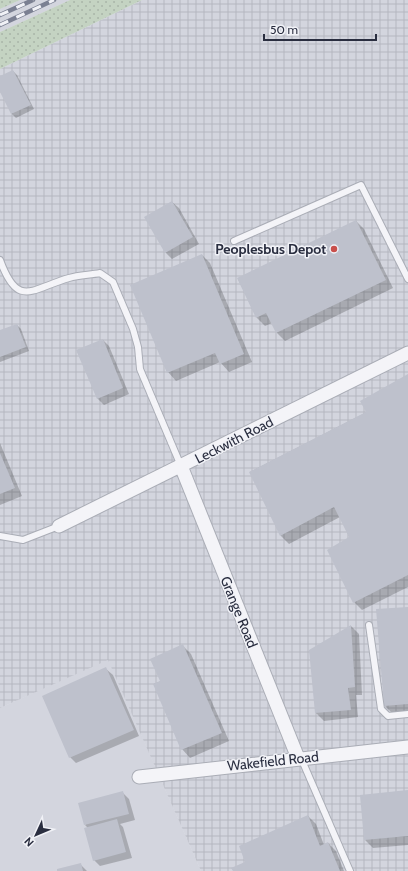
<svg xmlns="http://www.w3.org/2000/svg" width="408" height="871" viewBox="0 0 408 871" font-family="Cabin,sans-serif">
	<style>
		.built { fill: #d3d5de }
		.industrial { fill: url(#industrial-grid) }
		.grass { fill: url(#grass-dots) }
		.shadow { fill: #0003 }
		.building { fill: #bec1cc }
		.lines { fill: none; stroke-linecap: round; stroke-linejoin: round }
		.lane-casing { stroke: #aaadb6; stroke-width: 8 }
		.street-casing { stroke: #aaadb6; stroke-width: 15 }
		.lane { stroke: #f4f4f8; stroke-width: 6 }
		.street { stroke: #f4f4f8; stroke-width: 13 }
		.rail-casing { stroke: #7b8092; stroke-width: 4.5 }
		.rail { stroke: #f1f2f7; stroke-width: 3; stroke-dasharray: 9; stroke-linecap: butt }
		.poi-dot { fill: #c94f4b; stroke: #f1f2f7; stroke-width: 1.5 }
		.labels { text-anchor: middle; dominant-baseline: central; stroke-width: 3; stroke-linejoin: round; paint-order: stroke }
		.poi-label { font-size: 14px; font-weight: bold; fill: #2a2e40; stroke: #f1f2f7; text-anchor: end }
		.street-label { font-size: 14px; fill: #2a2e40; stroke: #f1f2f7 }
	</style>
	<defs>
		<pattern id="industrial-grid" width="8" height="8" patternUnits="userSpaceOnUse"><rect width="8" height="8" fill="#d3d5de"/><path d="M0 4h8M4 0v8" fill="none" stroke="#b5b7c0"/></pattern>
		<pattern id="grass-dots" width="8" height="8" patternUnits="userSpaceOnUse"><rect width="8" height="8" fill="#c4d3c2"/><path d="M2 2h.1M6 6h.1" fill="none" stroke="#a9b5a8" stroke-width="1.8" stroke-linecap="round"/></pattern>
	</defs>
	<rect width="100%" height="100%" fill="#e1e3e9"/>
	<!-- built -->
	<path class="built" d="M20,0H70L0,32V9Z
		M108,659L201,871H0V708Z"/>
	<!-- industrial -->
	<path class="industrial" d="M142,0H408V871H201L108,660L0,708V69Z"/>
	<!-- grass -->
	<path class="grass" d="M0,0H20L0,9Z
		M70,0H142L0,69V32Z"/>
	<!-- shadow -->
	<path class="shadow" d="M13,71L17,75L34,109L16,118L12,114L0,89V77Z
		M172,202L179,208L199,244L172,259L166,253L146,217Z
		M356,221L364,229L393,288L285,341L277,333L272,323L265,326L257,318L238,279Z
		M202,255L210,263L252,362L229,372L220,362L176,381L168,372Z
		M17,325L21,329L29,351L0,362V332Z
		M103,340L109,346L129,394L104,405L97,398Z
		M408,375V587L362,610L354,602L350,538L340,517L289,544L281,536L250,472L367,412Z
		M0,443L22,496L0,505Z
		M408,608V713L393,714L385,706Z
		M351,626L359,634L362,695H356L358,717L324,721L316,713L310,651Z
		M183,646L191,654L229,741L190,758L182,749L154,684L161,681Z
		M106,669L113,675L139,736L76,763L70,757Z
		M408,791V845L373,848L365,840Z
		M122,792L129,799L135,820L120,824L123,827L132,858L100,866L94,860L88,828L85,825Z
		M308,816L316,824L324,845L328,843L336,851L344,871H234Z
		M81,865L87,871H58Z"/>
	<!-- building -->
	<path class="building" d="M13,70L31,105L11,114L0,92V76Z
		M172,201L193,237L165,253L144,217Z
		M356,220L386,280L276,333L266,313L256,318L237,278Z
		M202,254L244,354L220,364L215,353L167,373L130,285Z
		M17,324L26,347L0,357V330Z
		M103,339L123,388L97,399L76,350Z
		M408,374V575L353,603L327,550L349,537L334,507L280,536L249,472L366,412L360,401Z
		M0,453L15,488L0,494Z
		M408,607V704L384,706L376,609Z
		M351,625L355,687L348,688L351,710L315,713L309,650Z
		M183,644L222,733L181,750L153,684L160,681L150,659Z
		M106,667L134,730L69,758L42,696Z
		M408,790V836L364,840L360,795Z
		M123,791L129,814L84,825L78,803Z
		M308,815L320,846L328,842L340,871H233L231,868L245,862L239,846Z
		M117,819L126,852L93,861L84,828Z
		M81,863L83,871H57V869Z"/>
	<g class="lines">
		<!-- lane casing -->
		<g class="lane-casing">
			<path id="lane" d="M234,241L361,185L408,279
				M0,260C18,309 31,289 69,278C79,275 90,275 100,273L113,282L133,329L138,347L140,369L181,466
				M0,536L23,540L59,526
				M369,625L381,709L388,716L408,714
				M301,758L350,871"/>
		</g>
		<!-- street casing -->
		<g class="street-casing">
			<path id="street" d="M181,466L298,758
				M59,526L408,353
				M139,777L408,747"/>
		</g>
		<!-- lane -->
		<use href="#lane" class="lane"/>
		<!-- street -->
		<use href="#street" class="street"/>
		<!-- rail casing -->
		<g class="rail-casing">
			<path id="rail" d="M0,15L33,0
				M0,25L54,0"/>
		</g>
		<!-- rail -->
		<use href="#rail" class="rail"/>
	</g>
	<!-- markers -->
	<circle class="poi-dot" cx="334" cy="249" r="4"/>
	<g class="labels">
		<!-- poi labels -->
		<g class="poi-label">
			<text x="326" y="249">Peoplesbus Depot</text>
		</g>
		<!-- street labels -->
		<g class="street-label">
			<text transform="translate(234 440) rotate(-27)">Leckwith Road</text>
			<text transform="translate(239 612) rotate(68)">Grange Road</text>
			<text transform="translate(273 761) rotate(-6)">Wakefield Road</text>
		</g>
	</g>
	<!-- north arrow -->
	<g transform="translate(36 835) rotate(226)" stroke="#f1f2f7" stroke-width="3" paint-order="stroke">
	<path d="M0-3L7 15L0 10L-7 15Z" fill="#2a2e40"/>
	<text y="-6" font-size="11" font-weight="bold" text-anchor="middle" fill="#2a2e40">N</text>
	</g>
	<!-- scale -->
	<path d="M264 34v6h112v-6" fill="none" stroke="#2a2e40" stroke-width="2"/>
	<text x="270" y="34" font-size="12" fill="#2a2e40" stroke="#f1f2f7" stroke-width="3" paint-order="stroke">50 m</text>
</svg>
